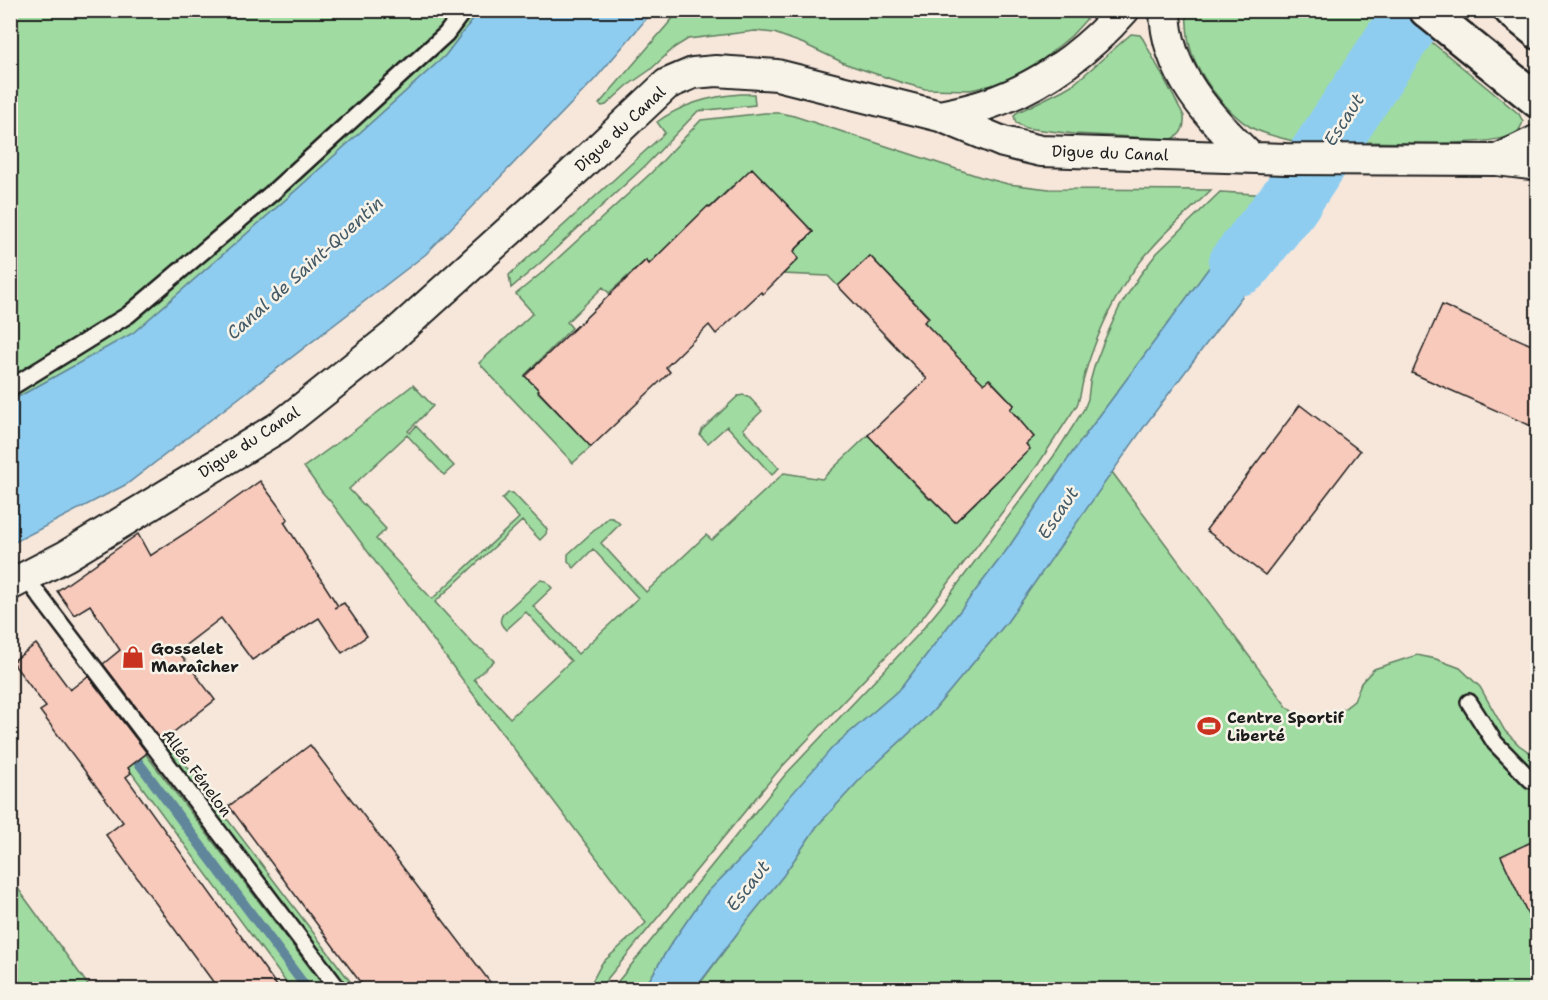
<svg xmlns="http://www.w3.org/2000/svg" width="1548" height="1000" viewBox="0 0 1548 1000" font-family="'Shantell Sans',sans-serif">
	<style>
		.green { fill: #a0dba1; stroke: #5e7c5e; stroke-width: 1.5 }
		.water { fill: #8fcdf0; stroke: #61869b; stroke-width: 1.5 }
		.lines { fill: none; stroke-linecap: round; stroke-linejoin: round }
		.stream { stroke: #61869b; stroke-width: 10 }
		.river { stroke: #8fcdf0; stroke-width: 63 }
		.building { fill: #f8cabc; stroke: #1c1c1c; stroke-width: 1.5 }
		.service-casing { stroke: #1c1c1c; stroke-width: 20 }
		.minor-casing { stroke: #1c1c1c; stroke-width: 34 }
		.secondary-casing { stroke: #1c1c1c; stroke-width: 38 }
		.service { stroke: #f7f3e8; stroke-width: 15 }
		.minor { stroke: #f7f3e8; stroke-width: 30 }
		.secondary { stroke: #f7f3e8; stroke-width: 33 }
		.labels { text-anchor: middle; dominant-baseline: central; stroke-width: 5; stroke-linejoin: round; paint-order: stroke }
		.street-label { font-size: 16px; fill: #1c1c1c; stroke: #f7f3e8 }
		.poi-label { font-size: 16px; font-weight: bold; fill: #1c1c1c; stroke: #f7f3e8; text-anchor: start }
		.water-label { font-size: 18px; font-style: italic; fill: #445a66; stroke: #f7f3e8 }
	</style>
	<rect width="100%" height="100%" fill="#f7e7db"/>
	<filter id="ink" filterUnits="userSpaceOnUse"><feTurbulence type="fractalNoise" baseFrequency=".0167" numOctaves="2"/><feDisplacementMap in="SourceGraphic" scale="12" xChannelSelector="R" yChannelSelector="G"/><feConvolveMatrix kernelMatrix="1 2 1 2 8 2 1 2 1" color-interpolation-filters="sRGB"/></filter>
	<g filter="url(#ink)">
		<!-- green -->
		<path class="green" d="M680,10H1094V11L1071,36L1042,60L1012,77L992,85L971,90L925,89L903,83L846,64L804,44L774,33L755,31L688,39L675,47L650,70L627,86L606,105L602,106L599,104Z
			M11,11H479L445,56L283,202L133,333L11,401Z
			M1186,11V10L1383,11L1297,142C1282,138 1266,135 1252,128C1226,113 1195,72 1189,43C1187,32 1187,21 1186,11Z
			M1131,34L1140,35L1143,39L1184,116C1185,127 1182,135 1172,139L1074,134L1026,128L1016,123L1014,116L1016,113L1063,90L1075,83Z
			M1429,40L1519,114L1523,122C1521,126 1520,130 1516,133C1495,148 1393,142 1363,142Z
			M741,94H754L755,105L698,111L645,166L538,265L511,288L509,275L665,133L657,122C682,104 711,96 741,94Z
			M765,113H780L794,116L981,177L1008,184L1049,189L1211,190C1192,209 1170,227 1152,248C1128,274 1110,306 1097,339C1092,352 1087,364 1084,378C1081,387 1081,396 1077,405L1037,466L923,617L778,771L599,989H588L602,963L646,923L502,733L331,502L322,492L304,467L351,433L413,385L433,406L408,431L410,433L416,426L454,466L444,475L407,435L349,489L386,529L376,539L432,599L519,518L502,499L508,493H513L547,529L546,534L540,540L522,521L435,602L475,646L483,650L494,661L474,679L510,718L571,661L526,612L506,630C501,625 498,621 503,614L540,580L546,581L552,588L533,606L578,654L638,598L593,549L574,568L568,561V554L608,518C613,517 616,520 620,524L601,543L646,592L706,535L712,540L784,473L822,479L868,435L929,499L931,498L955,522L976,502L971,497L1026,444L1019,421L1020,419L1010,409L1014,405L990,379L984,384L933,374L909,350L904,356L897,348L929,317L870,256L838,286L828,276L783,274L787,270L783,266L792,253L813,232L752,169L733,187L732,186L650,265L646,260L609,293L603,287L567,322L572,328L525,375L539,390L538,392L591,447L573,463L479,363L533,313L516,294L544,271L651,173L701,120Z
			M1220,192L1271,195L1231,238L1072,453L1009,547L901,688L833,747L748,851L705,895L669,947L644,989L611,990L785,775L916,637L940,608L1056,453L1084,409L1088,399L1090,382L1095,364L1104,341L1119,308L1140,275L1157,253Z
			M744,395L750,398L762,411L743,429L779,468L772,475L727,426L708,443L700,435L702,430L738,396Z
			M1112,472L1287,707L1297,715L1309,720L1318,722L1332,718L1354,701L1361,683L1374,669L1417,655L1436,659L1460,668L1480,687L1505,731L1519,745L1532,754L1537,755V989L695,990L745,923L783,876L817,826L864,775L933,711L1007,622Z
			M153,721L356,989H348L150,729Z
			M135,740L326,989H291L117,753Z
			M11,879L91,989H24L11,965Z"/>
		<!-- water -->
		<path class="water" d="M479,11H653L596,78L426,254L127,484L11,544V401L133,333L283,202L445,56Z
			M1380,16L1423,50L1373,127L1308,125Z
			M1271,195L1323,196L1267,263L1146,424L1007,622L933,711L864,775L817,826L783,876L745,923L695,989H644L669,947L705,895L748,851L786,801L833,747L901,688L1009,547L1072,453L1231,238Z"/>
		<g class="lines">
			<!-- stream -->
			<path class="stream" d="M130,751L308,990"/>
			<!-- river -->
			<path class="river" d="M1240,264L1288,204L1416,10"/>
		</g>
		<!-- building -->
		<path class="building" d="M752,168L813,232L794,251L798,259L763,294L761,292L716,334L709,325L666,367L670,372L591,447L538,391L539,390L525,376L646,260L649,264L708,206L710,208Z
			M870,256L929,318L924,322L946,345L984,384L989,379L1014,405L1010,409L1034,437L1026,444L1030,449L955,522L931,498L930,499L868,435L927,379L838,286Z
			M1442,305L1538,348V429L1412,373Z
			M1300,405L1360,451L1265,575L1206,530Z
			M260,481L288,519L284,522L338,606L334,608L344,603L367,636L342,653L319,618L252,660L221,618L178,651L215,700L162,741L103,664L120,650L90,605L74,615L57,591L138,534L150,556L201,523Z
			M36,644L70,690L88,676L147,753L128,768L131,773L126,777L280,990H219L106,835L123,822L40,711L46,707L12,662Z
			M310,745L496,990H366L229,806Z
			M1538,839V936L1501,856Z"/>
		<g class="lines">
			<!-- service casing -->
			<g class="service-casing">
				<path id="service" d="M10,388L128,315L273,192L446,34L464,10
					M26,578L339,990
					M1469,702L1495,743L1531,780H1538"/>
			</g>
			<!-- minor casing -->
			<g class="minor-casing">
				<path id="minor" d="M1165,10C1166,73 1209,116 1250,157
					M940,116C955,113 970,110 985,105C1040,87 1086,53 1124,10
					M1497,160L1538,140
					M10,585L66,556L279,427L392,337L560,185L667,84L693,73L716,71L777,75L940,116L1003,142L1041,151L1286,159L1497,160L1538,165"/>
			</g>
			<!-- secondary casing -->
			<g class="secondary-casing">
				<path id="secondary" d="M1426,10L1538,101
					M1511,10L1538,32"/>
			</g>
			<!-- service -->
			<use href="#service" class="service"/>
			<!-- minor -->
			<use href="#minor" class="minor"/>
			<!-- secondary -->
			<use href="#secondary" class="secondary"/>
		</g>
	</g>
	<!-- icons -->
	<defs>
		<g id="shop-bare" transform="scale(1.8)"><path d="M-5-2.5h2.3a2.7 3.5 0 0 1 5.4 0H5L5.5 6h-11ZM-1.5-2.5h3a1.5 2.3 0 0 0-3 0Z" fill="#c8321e" stroke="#f7f3e8" stroke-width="2.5" paint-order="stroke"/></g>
		<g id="stadium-bare" transform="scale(1.8)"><path d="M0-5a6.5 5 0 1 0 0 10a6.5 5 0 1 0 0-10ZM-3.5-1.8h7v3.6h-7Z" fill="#c8321e" stroke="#f7f3e8" stroke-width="2.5" paint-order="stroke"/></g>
	</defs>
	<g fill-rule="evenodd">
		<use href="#shop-bare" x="133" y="657"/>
		<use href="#stadium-bare" x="1209" y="726"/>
	</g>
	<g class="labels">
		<!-- street labels -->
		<g class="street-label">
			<text transform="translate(620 129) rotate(-43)">Digue du Canal</text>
			<text transform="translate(1110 153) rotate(2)">Digue du Canal</text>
			<text transform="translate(249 442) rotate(-33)">Digue du Canal</text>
			<text transform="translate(197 773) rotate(53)">Allée Fénelon</text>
		</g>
		<!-- poi labels -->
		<g class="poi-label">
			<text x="151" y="648">Gosselet<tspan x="151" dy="18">Maraîcher</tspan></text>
			<text x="1227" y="717">Centre Sportif<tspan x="1227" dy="18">Liberté</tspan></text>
		</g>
		<!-- water labels -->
		<g class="water-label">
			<text transform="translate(1344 120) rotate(-57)">Escaut</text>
			<text transform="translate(305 268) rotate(-42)">Canal de Saint-Quentin</text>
			<text transform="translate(1058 513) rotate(-56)">Escaut</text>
			<text transform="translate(748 886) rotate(-52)">Escaut</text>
		</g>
	</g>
	<!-- margin -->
	<rect width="1548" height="1000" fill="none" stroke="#f7f3e8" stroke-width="36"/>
	<rect x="18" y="18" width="1512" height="964" fill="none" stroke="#1c1c1c" stroke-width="2" filter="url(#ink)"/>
</svg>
